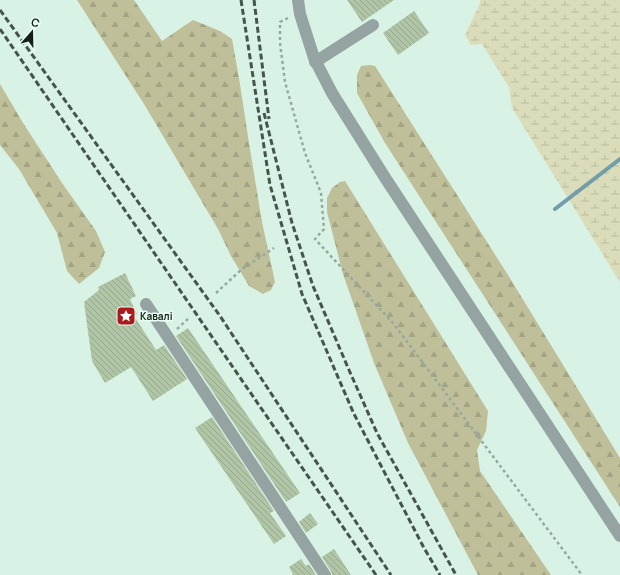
<svg xmlns="http://www.w3.org/2000/svg" width="620" height="575" viewBox="0 0 620 575" font-family="Manrope,sans-serif">
	<style>
		.forest { fill: url(#forest-firs) }
		.wetland { fill: url(#wetland-marsh) }
		.lines { fill: none; stroke-linecap: round; stroke-linejoin: round }
		.stream { stroke: #729daa; stroke-width: 4 }
		.building { fill: url(#building-back-hatch) }
		.path { stroke: #95aa9f; stroke-width: 2.5; stroke-dasharray: 3 3; stroke-linecap: butt }
		.minor { stroke: #95a3a2; stroke-width: 12 }
		.rail { stroke: #45544c; stroke-width: 3; stroke-dasharray: 6 3; stroke-linecap: butt }
		.labels { text-anchor: middle; dominant-baseline: central; stroke-width: 3; stroke-linejoin: round; paint-order: stroke }
		.poi-label { font-size: 10px; font-weight: bold; fill: #16201b; stroke: #e9fff3; text-anchor: start }
	</style>
	<defs>
		<pattern id="forest-firs" width="22" height="20" patternUnits="userSpaceOnUse"><rect width="22" height="20" fill="#bfbf9a"/><path d="M5 1l3.5 6h-7zM16 11l3.5 6h-7z" fill="#a3a484"/></pattern>
		<pattern id="wetland-marsh" width="20" height="14" patternUnits="userSpaceOnUse"><rect width="20" height="14" fill="#dbdcb9"/><path d="M1 5h8M5 5V1M11 12h8M15 12V8" fill="none" stroke="#bbbc9e"/></pattern>
		<pattern id="building-back-hatch" width="6" height="6" patternUnits="userSpaceOnUse"><rect width="6" height="6" fill="#afc5a5"/><path d="M-1 5l2 2M0 0l6 6M5-1l2 2" fill="none" stroke="#96a98d"/></pattern>
	</defs>
	<rect width="100%" height="100%" fill="#d8f3e5"/>
	<!-- forest -->
	<path class="forest" d="M77,0H134L162,41L193,20L220,31L232,39L239,78L249,143L262,222L275,282L271,290L263,294L249,286L231,256L218,229L144,104Z
		M370,65L375,66L508,275L620,458V507L385,143L357,93V75L361,66Z
		M0,84L23,123L62,183L96,231L105,252L99,268L79,284L67,271L57,233L19,169L0,145Z
		M345,181L488,411L486,431L477,450L480,471L551,575H478L408,443L374,363L343,274L327,212V198L332,188L340,182Z"/>
	<!-- wetland -->
	<path class="wetland" d="M480,0H620V282L512,108L509,87L482,44L471,45L465,35L480,3Z"/>
	<g class="lines">
		<!-- stream -->
		<path class="stream" d="M555,209L620,159"/>
	</g>
	<!-- building -->
	<path class="building" d="M347,0H394L362,22Z
		M414,11L429,33L398,55L383,33Z
		M125,273L136,296L130,299L137,314L134,316L156,350L164,345L187,379L153,401L131,367L105,383L92,361L84,302L99,290L98,287Z
		M188,328L300,493L286,502L176,336Z
		M212,417L274,511L270,513L286,536L274,544L195,428Z
		M310,513L318,524L306,533L299,522Z
		M334,549L351,575H332L331,571L322,557Z
		M301,559L306,566L309,564L316,575H292L293,574L289,567Z"/>
	<g class="lines">
		<!-- path -->
		<path class="path" d="M288,18L280,22V43L285,82L305,153L321,193L324,229L315,239L393,323L582,575
			M216,293L242,269L274,248
			M177,329L189,318"/>
		<!-- minor -->
		<path class="minor" d="M298,0L300,14L314,58L332,93L384,176L620,536
			M315,62L373,25
			M146,304L325,575"/>
		<!-- rail -->
		<path class="rail" d="M241,0L270,185L302,294L354,414L424,548L440,575
			M254,0L269,119
			M0,10L220,316L391,575
			M0,29L376,575
			M264,113L292,223L313,286L349,370L377,433L456,575"/>
	</g>
	<!-- icons -->
	<defs>
		<g id="sight-square" transform="scale(1)"><rect x="-9" y="-9" width="18" height="18" rx="4" fill="#ac191d" stroke="#e9fff3"/><path d="M0-6L1.8-2.2L6-1.7L2.9 1.2L3.7 5.4L0 3.3L-3.7 5.4L-2.9 1.2L-6-1.7L-1.8-2.2Z" fill="#fff"/></g>
	</defs>
	<g fill-rule="evenodd">
		<use href="#sight-square" x="126" y="316"/>
	</g>
	<g class="labels">
		<!-- poi labels -->
		<g class="poi-label">
			<text x="140" y="316">Кавалі</text>
		</g>
	</g>
	<!-- north arrow -->
	<g transform="translate(32 32) rotate(20)" stroke="#e9fff3" stroke-width="3" paint-order="stroke">
	<path d="M0-3L7 15L0 10L-7 15Z" fill="#16201b"/>
	<text y="-6" font-size="11" font-weight="bold" text-anchor="middle" fill="#16201b">С</text>
	</g>
</svg>
